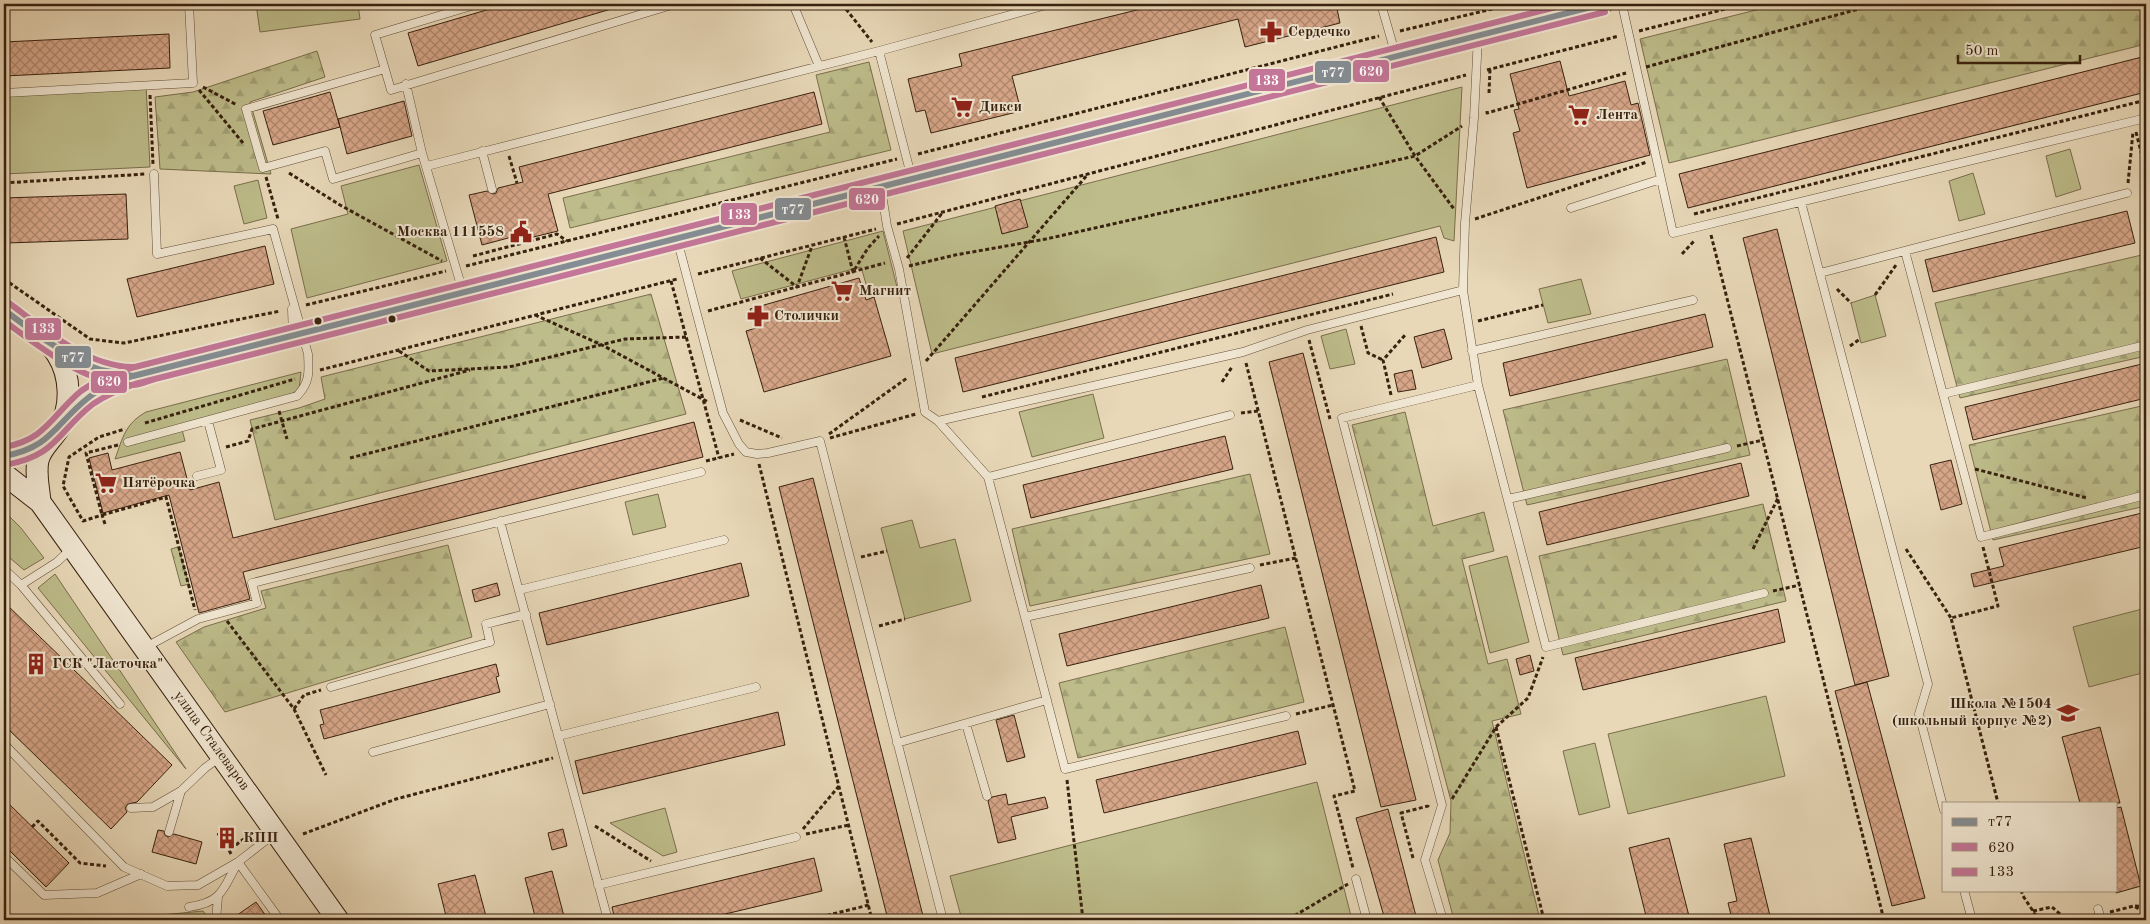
<svg xmlns="http://www.w3.org/2000/svg" width="2150" height="924" viewBox="0 0 2150 924" font-family="'Old Standard TT',serif">
	<style>
		.green { fill: #bdbc8a; stroke: #7a6e4c }
		.forest { fill: url(#forest-firs); stroke: #7a6e4c }
		.building { fill: url(#building-cross-hatch); stroke: #38210e }
		.lines { fill: none; stroke-linecap: round; stroke-linejoin: round }
		.service-casing { stroke: #644f38; stroke-width: 9 }
		.tertiary-casing { stroke: #644f38; stroke-width: 21 }
		.secondary-casing { stroke: #38210e; stroke-width: 23 }
		.path { stroke: #38210e; stroke-width: 3; stroke-dasharray: 4 2.5; stroke-linecap: butt }
		.service { stroke: #f0e6d1; stroke-width: 8 }
		.tertiary { stroke: #f0e6d1; stroke-width: 19 }
		.secondary { stroke: #f0e6d1; stroke-width: 21 }
		.bus-1-casing { stroke: #f0e6d1; stroke-width: 10 }
		.bus-2-casing { stroke: #f0e6d1; stroke-width: 10 }
		.bus-3-casing { stroke: #f0e6d1; stroke-width: 10 }
		.bus-1 { stroke: #848d93; stroke-width: 6 }
		.bus-2 { stroke: #c37697; stroke-width: 6 }
		.bus-3 { stroke: #c37697; stroke-width: 6 }
		.bus-dot { fill: #38210e; stroke: #f0e6d1; stroke-width: 2 }
		.labels { text-anchor: middle; dominant-baseline: central; stroke-width: 4; stroke-linejoin: round; paint-order: stroke }
		.poi-label { font-size: 15px; font-weight: bold; fill: #38210e; stroke: #f0e6d1; text-anchor: start }
		.street-label { font-size: 15px; fill: #38210e; stroke: #f0e6d1 }
		.line-badge { stroke: #f0e6d1; stroke-width: 2 }
		.badge-label { font-size: 14px; text-anchor: middle; font-weight: bold; fill: #fff }
	</style>
	<defs>
		<pattern id="forest-firs" width="22" height="20" patternUnits="userSpaceOnUse" patternTransform="scale(1.25)"><rect width="22" height="20" fill="#bdbc8a"/><path d="M5 1l3.5 6h-7zM16 11l3.5 6h-7z" fill="#a3a176"/></pattern>
		<pattern id="building-cross-hatch" width="8" height="8" patternUnits="userSpaceOnUse" patternTransform="scale(1.25)"><rect width="8" height="8" fill="#d7a689"/><path d="M0 0l8 8M0 8l8-8" fill="none" stroke="#af876e"/></pattern>
	</defs>
	<rect width="100%" height="100%" fill="#e8d8b8"/>
	<filter id="stains"><feTurbulence type="fractalNoise" baseFrequency=".004" numOctaves="4"/><feColorMatrix values="0 0 0 0 .2 0 0 0 0 .09 0 0 0 0 .02 0 0 0 .5 -.17"/></filter>
	<radialGradient id="worn" r=".72"><stop offset=".6" stop-color="#630" stop-opacity="0"/><stop offset="1" stop-color="#630" stop-opacity=".3"/></radialGradient>
	<!-- green -->
	<path class="green" d="M256,4H358L360,19L260,32Z
		M146,84L150,167L4,174V91Z
		M1462,87L1454,241L1444,238L1440,226L932,354L903,231Z
		M2070,149L2081,189L2056,197L2046,156Z
		M419,165L447,261L307,298L291,229L348,214L341,186Z
		M1973,173L1985,214L1959,221L1949,181Z
		M258,180L267,218L244,224L234,186Z
		M883,231L897,287L869,294L861,267L741,299L732,271Z
		M1581,279L1591,314L1548,323L1539,289Z
		M1875,295L1886,336L1861,343L1851,303Z
		M1346,329L1355,364L1330,369L1321,336Z
		M301,372L299,390L277,400L181,426L185,441L115,459C123,437 125,424 146,412Z
		M1093,394L1104,438L1032,457L1019,412Z
		M658,494L666,527L633,535L625,502Z
		M4,511L21,528L44,558L24,570L4,553Z
		M912,520L920,548L955,539L971,601L905,619L881,528Z
		M1507,556L1529,642L1490,653L1469,566Z
		M55,574L186,769L38,588Z
		M2146,608V672L2089,687L2073,627Z
		M1766,696L1785,776L1628,814L1608,734Z
		M1595,743L1610,807L1579,815L1563,751Z
		M1317,782L1352,920H962L950,876Z
		M665,808L677,852L663,856L610,823Z"/>
	<!-- forest -->
	<path class="forest" d="M1780,4H2146V44L1669,163L1640,39Z
		M317,51L325,77L250,102L271,174L160,169L155,97L193,92Z
		M869,62L891,150L570,228L563,198L830,132L816,75Z
		M2146,254V356L1960,398L1935,303Z
		M651,294L686,414L275,520L250,420L299,408L325,399L321,377Z
		M1727,359L1750,455L1527,505L1503,410Z
		M2146,405V506L1993,540L1969,445Z
		M1405,412L1433,526L1484,512L1494,551L1462,559L1488,664L1507,659L1521,714L1492,721L1540,920H1454L1438,860L1450,833L1451,801L1352,425Z
		M1250,474L1270,554L1030,606L1012,529Z
		M1763,504L1786,601L1563,655L1539,556Z
		M448,545L472,637L225,712L176,642L204,627L266,608L261,591Z
		M178,547L189,584L181,586L171,549Z
		M1285,627L1304,702L1078,758L1059,683Z
		M203,911L210,920H108H109Z"/>
	<!-- building -->
	<path class="building" d="M507,4H618V7L418,66L408,33Z
		M1161,4H1336L1340,23L1245,47L1238,19L1012,76L1021,111L931,133L925,110L916,112L908,79L962,66L959,54Z
		M169,34L170,68L4,76V42Z
		M2146,56V92L1688,208L1679,174Z
		M1560,61L1569,96L1625,81L1631,105L1638,103L1650,155L1527,188L1513,133L1520,131L1514,110L1519,109L1510,74Z
		M330,92L340,127L273,145L263,111Z
		M814,92L822,124L548,194L558,231L513,242L512,237L482,245L469,195L487,191L493,194L496,193L498,188L523,182L519,167Z
		M404,101L412,136L347,154L338,119Z
		M126,194L128,239L6,243L4,198Z
		M1020,199L1028,227L1002,234L995,206Z
		M2127,211L2135,243L1933,292L1925,260Z
		M1777,229L1889,676L1855,685L1743,238Z
		M1436,237L1444,272L963,392L955,358Z
		M265,246L274,284L137,317L127,279Z
		M859,278L866,300L874,297L891,356L764,392L746,331L756,328L750,309Z
		M1705,314L1713,347L1510,396L1503,363Z
		M1444,329L1452,359L1422,368L1414,337Z
		M1303,353L1416,800L1381,807L1269,362Z
		M2146,363V398L1973,440L1965,407Z
		M1412,370L1416,389L1398,392L1394,374Z
		M694,422L703,457L243,572L250,599L199,613L169,495L103,513L89,458L108,453L112,470L180,452L190,490L219,482L233,538Z
		M1225,436L1233,469L1031,518L1023,485Z
		M1951,460L1962,504L1941,510L1930,465Z
		M1741,463L1749,496L1547,545L1539,512Z
		M813,478L924,920H888L779,487Z
		M2146,512V546L1974,587L1971,574L2004,566L1999,548Z
		M741,563L749,596L547,645L539,613Z
		M497,583L500,595L475,602L472,590Z
		M1261,585L1269,618L1067,666L1059,634Z
		M4,602L172,765L137,802L128,804L125,808L127,812L111,829L4,725Z
		M1778,609L1785,642L1583,690L1575,658Z
		M1530,655L1534,671L1520,675L1516,659Z
		M496,664L499,676L496,677L500,692L324,739L320,725L324,724L320,710Z
		M1867,682L1925,898L1892,906L1835,691Z
		M778,712L785,745L583,794L575,761Z
		M1014,715L1025,757L1007,762L996,720Z
		M2100,727L2120,803H2080L2062,737Z
		M1298,731L1306,764L1104,813L1096,780Z
		M1006,794L1008,805L1045,797L1048,808L1011,817L1016,839L998,843L988,801L992,797Z
		M4,799L69,863L46,887L4,845Z
		M2121,807L2141,886L2116,893V808Z
		M1388,809L1417,920H1385L1356,818Z
		M226,827L234,838L225,845L217,834Z
		M563,829L567,846L552,850L548,833Z
		M158,830L164,831L165,835L168,837L174,834L202,842L196,864L152,852Z
		M1669,838L1690,920H1647L1629,848Z
		M1751,838L1771,920H1743L1742,917L1732,919L1728,903L1737,901L1724,844Z
		M814,858L822,891L700,920H615L612,907Z
		M552,871L565,920H536L525,878Z
		M475,875L487,920H447L438,884Z
		M256,902L269,920H230Z"/>
	<g class="lines">
		<!-- service casing -->
		<g class="service-casing">
			<path id="service" d="M478,4L375,35L391,90L675,4
				M793,4L819,66
				M1381,4L1396,56
				M879,51L912,179
				M385,69L246,109L263,168L325,151L333,179L422,153
				M406,84L422,153L463,292
				M4,93L193,83L189,4
				M482,151L492,189
				M427,166L879,51L1050,4
				M1661,179L1673,233L2146,118
				M881,188L887,226L899,269L925,412L938,421L1243,352L1307,330L1463,290
				M1801,202L1928,684L1919,714L1944,810
				M1571,208L1661,179L1622,4
				M677,239L723,413L739,444L746,452L757,454L768,453L820,441L943,920
				M1905,251L1981,537L2146,495
				M1820,273L2127,193
				M292,309L293,335
				M1472,351L1693,300
				M1478,385L1546,647L1764,593
				M1943,394L2146,345
				M938,421L988,477L1230,415
				M128,442L297,396C310,382 309,373 308,354L273,229L157,254L154,174
				M197,476L221,470L208,421
				M988,477L1065,769L1286,716
				M1508,499L1727,448
				M500,521L608,920
				M4,569L21,585L120,704
				M21,585L57,562L71,549
				M519,590L724,540
				M1025,617L1250,568
				M146,647L198,619L257,603L252,583L701,472
				M331,687L490,642L486,624L526,614
				M966,724L987,796
				M558,736L756,687
				M897,743L1047,700
				M4,744L124,867L167,886L198,885L238,862
				M373,752L550,704
				M131,808L153,807L181,791
				M169,832L181,791L205,768L220,757
				M274,834L238,862L280,920
				M4,856L44,895L97,893L141,874
				M1356,879L1367,920
				M598,885L796,837
				M1964,890L1972,920
				M189,907C222,902 222,891 237,864
				M2098,909L2101,920
				M216,920L218,897
				M1443,920L1425,860L1442,805L1342,418L1478,385L1463,290L1465,223L1474,118L1478,36"/>
		</g>
		<!-- tertiary casing -->
		<g class="tertiary-casing">
			<path id="tertiary" d="M47,341L82,363L101,370L133,376L1603,4
				M62,425C82,400 102,387 132,376"/>
		</g>
		<!-- secondary casing -->
		<g class="secondary-casing">
			<path id="secondary" d="M4,310C21,323 45,336 57,354C71,376 72,407 59,428C52,440 42,446 38,460C35,475 39,488 40,502
				M4,456L29,451L49,439
				M4,474L40,502L338,920"/>
		</g>
		<!-- path -->
		<path class="path" d="M842,4L872,42
			M1400,31L1513,4
			M1639,31L1745,4
			M1646,67L1877,4
			M1487,70L1619,36
			M203,87L237,105
			M199,90L243,143
			M1489,93L1490,69
			M150,95L153,164
			M1379,97L1415,156L1454,209
			M1487,111V113L1626,73
			M2136,132L2146,172
			M918,154L1379,36
			M509,156L517,183
			M289,173L340,205L442,261
			M266,177L278,219
			M4,183L145,174
			M2128,183L2133,132
			M1694,214L2146,100
			M1475,219L1647,162
			M897,224L1466,75
			M1711,235L1884,920
			M844,237L853,272L868,248L879,236
			M1682,254L1695,240
			M473,256L557,234L567,241
			M760,258L797,287L812,246
			M907,258L943,212
			M466,266L897,159
			M909,266L955,255L1046,239L1415,156L1462,126
			M698,274L876,229
			M4,279L90,339L124,343L280,311
			M671,281L719,458
			M1837,289L1851,303
			M1875,295L1896,265
			M306,305L446,271
			M708,311L885,263
			M535,315L602,345L708,402
			M1478,321L1543,305
			M1361,326L1368,353L1383,360
			M1309,340L1330,419
			M1850,346L1860,339
			M399,351L429,371L509,367L625,339L686,337
			M926,361L1089,173
			M1246,363L1355,791L1334,796L1353,868
			M320,370L677,279
			M1222,382L1232,367
			M1391,395L1383,360L1405,335
			M982,397L1393,294
			M279,411L287,439
			M1241,413L1258,411
			M740,420L782,438
			M145,423L295,379
			M829,434L907,378
			M830,438L916,414
			M118,445L86,453L102,515L166,497L195,610
			M1737,446L1763,440
			M226,447L248,441L252,429L470,370
			M350,458L664,378
			M706,461L734,454
			M759,464L872,920
			M1975,469L2087,498
			M105,524L102,515L83,521L63,486L69,457L99,437L125,429
			M1983,547L1998,606L1951,618L1998,803
			M1753,549L1778,498
			M1906,549L1951,618
			M861,557L887,551
			M1260,565L1296,558
			M1773,591L1800,585
			M227,621L294,709L326,775
			M879,626L905,619
			M294,709L304,695L321,690
			M1296,714L1333,705
			M1496,727L1544,920
			M1067,780L1083,920
			M1452,799L1496,727L1528,698L1543,657
			M595,826L651,861
			M32,827L38,821L80,863L106,866
			M803,829L839,786
			M303,834L396,799L553,758
			M806,834L849,825
			M231,854L229,850L252,833
			M1413,858L1401,813L1428,806V803
			M2021,890L2023,896L2039,920
			M2135,906L2146,907
			M2033,911L2052,907L2060,914L2062,920
			M2110,912L2134,906L2146,913
			M1289,919L1348,884
			M808,920L869,905
			M2081,920L2090,918"/>
		<!-- service -->
		<use href="#service" class="service"/>
		<!-- tertiary -->
		<use href="#tertiary" class="tertiary"/>
		<!-- secondary -->
		<use href="#secondary" class="secondary"/>
		<!-- bus-1 casing -->
		<g class="bus-1-casing">
			<path id="bus-1" d="M4,310L42,338L82,363L101,370L133,376L153,371
				M4,456C51,448 55,424 88,398C101,387 117,381 133,376L1603,4"/>
		</g>
		<!-- bus-2 casing -->
		<g class="bus-2-casing">
			<path id="bus-2" d="M4,321C40,347 86,385 133,385C140,385 148,381 155,379
				M5,465C57,456 57,432 93,404C106,395 121,389 135,384L1605,12"/>
		</g>
		<!-- bus-3 casing -->
		<g class="bus-3-casing">
			<path id="bus-3" d="M9,303C44,329 86,366 132,367C138,367 145,364 151,363
				M4,447C46,440 52,415 81,391C96,380 113,373 131,368L1568,4"/>
		</g>
		<!-- bus-1 -->
		<use href="#bus-1" class="bus-1"/>
		<!-- bus-2 -->
		<use href="#bus-2" class="bus-2"/>
		<!-- bus-3 -->
		<use href="#bus-3" class="bus-3"/>
	</g>
	<!-- icons -->
	<defs>
		<g id="pharmacy-bare" transform="scale(1.725)"><path d="M-2-6h4v4h4v4h-4v4h-4v-4h-4v-4h4Z" fill="#8f2418" stroke="#f0e6d1" stroke-width="2.5" paint-order="stroke"/></g>
		<g id="supermarket-bare" transform="scale(1.725)"><path d="M-6-5.5h2.5l.6 2H6L4.5 2H-2.5L-4.4-4H-6ZM-1.5 3.2a1.3 1.3 0 1 0 .1 0ZM3 3.2a1.3 1.3 0 1 0 .1 0Z" fill="#8f2418" stroke="#f0e6d1" stroke-width="2.5" paint-order="stroke"/></g>
		<g id="civic-bare" transform="scale(1.725)"><path d="M-.6-6.5H3V-4.5H.6V-3L4-1V1h2V6H-6V1h2V-1L-.6-3ZM-1.2 2.5V6h2.4V2.5Z" fill="#8f2418" stroke="#f0e6d1" stroke-width="2.5" paint-order="stroke"/></g>
		<g id="building-bare" transform="scale(1.725)"><path d="M-4-6H4V6H1V3H-1V6H-4ZM-2.5-4.3h1.7v1.8h-1.7ZM.8-4.3h1.7v1.8H.8ZM-2.5-1h1.7V.8h-1.7ZM.8-1h1.7V.8H.8Z" fill="#8f2418" stroke="#f0e6d1" stroke-width="2.5" paint-order="stroke"/></g>
		<g id="school-bare" transform="scale(1.725)"><path d="M0-5L7-2L0 1L-7-2ZM-4 1L0 2.5L4 1V4Q0 6-4 4Z" fill="#8f2418" stroke="#f0e6d1" stroke-width="2.5" paint-order="stroke"/></g>
	</defs>
	<g fill-rule="evenodd">
		<use href="#pharmacy-bare" x="1271" y="32"/>
		<use href="#supermarket-bare" x="962" y="107"/>
		<use href="#supermarket-bare" x="1579" y="115"/>
		<use href="#civic-bare" x="521" y="232"/>
		<use href="#supermarket-bare" x="842" y="291"/>
		<use href="#pharmacy-bare" x="758" y="316"/>
		<use href="#supermarket-bare" x="106" y="483"/>
		<use href="#building-bare" x="36" y="664"/>
		<use href="#school-bare" x="2068" y="713"/>
		<use href="#building-bare" x="227" y="838"/>
	</g>
	<!-- markers -->
	<g class="bus-dot">
		<circle cx="392" cy="319" r="4.5"/>
		<circle cx="318" cy="321" r="4.5"/>
	</g>
	<g class="labels">
		<!-- poi labels -->
		<g class="poi-label">
			<text x="1288" y="32">Сердечко</text>
			<text x="979" y="107">Дикси</text>
			<text x="1596" y="115">Лента</text>
			<text x="504" y="232" text-anchor="end">Москва 111558</text>
			<text x="859" y="291">Магнит</text>
			<text x="774" y="316">Столички</text>
			<text x="122" y="483">Пятёрочка</text>
			<text x="52" y="664">ГСК "Ласточка"</text>
			<text x="2052" y="704" text-anchor="end">Школа №1504<tspan x="2052" dy="17">(школьный корпус №2)</tspan></text>
			<text x="243" y="838">КПП</text>
		</g>
		<!-- street labels -->
		<g class="street-label">
			<text transform="translate(211 741) rotate(54)">улица Сталеваров</text>
		</g>
	</g>
	<g class="line-badge">
		<rect x="1352" y="59" width="38" height="24" rx="5" fill="#c37697"/>
		<rect x="1314" y="60" width="38" height="24" rx="5" fill="#848d93"/>
		<rect x="1248" y="68" width="38" height="24" rx="5" fill="#c37697"/>
		<rect x="848" y="187" width="38" height="24" rx="5" fill="#c37697"/>
		<rect x="774" y="197" width="38" height="24" rx="5" fill="#848d93"/>
		<rect x="720" y="202" width="38" height="24" rx="5" fill="#c37697"/>
		<rect x="24" y="317" width="38" height="24" rx="5" fill="#c37697"/>
		<rect x="54" y="345" width="38" height="24" rx="5" fill="#848d93"/>
		<rect x="90" y="370" width="38" height="24" rx="5" fill="#c37697"/>
	</g>
	<g class="badge-label">
		<text x="1371" y="76">620</text>
		<text x="1333" y="77">т77</text>
		<text x="1267" y="85">133</text>
		<text x="867" y="204">620</text>
		<text x="793" y="214">т77</text>
		<text x="739" y="219">133</text>
		<text x="43" y="333">133</text>
		<text x="73" y="362">т77</text>
		<text x="109" y="386">620</text>
	</g>
	<!-- margin -->
	<rect width="2150" height="924" fill="none" stroke="#e8d8b8" stroke-width="20"/>
	<rect x="5" y="5" width="2140" height="914" fill="none" stroke="#38210e" stroke-width="2.5"/>
	<rect x="10" y="10" width="2130" height="904" fill="none" stroke="#38210e"/>
	<!-- legend -->
	<rect x="1942" y="802" width="175" height="90" fill="#f0e6d1" stroke="#a69783"/>
	<rect x="1952" y="818" width="25" height="8" fill="#848d93" stroke="#a69783"/>
	<text x="1988" y="826" font-size="15" fill="#38210e">т77</text>
	<rect x="1952" y="843" width="25" height="8" fill="#c37697" stroke="#a69783"/>
	<text x="1988" y="852" font-size="15" fill="#38210e">620</text>
	<rect x="1952" y="868" width="25" height="8" fill="#c37697" stroke="#a69783"/>
	<text x="1988" y="876" font-size="15" fill="#38210e">133</text>
	<!-- scale -->
	<path d="M1958 55v8h122v-8" fill="none" stroke="#38210e" stroke-width="2.5"/>
	<text x="1965" y="55" font-size="15" fill="#38210e" stroke="#f0e6d1" stroke-width="4" paint-order="stroke">50 m</text>
	<rect width="100%" height="100%" filter="url(#stains)"/>
	<rect width="100%" height="100%" fill="url(#worn)"/>
</svg>
